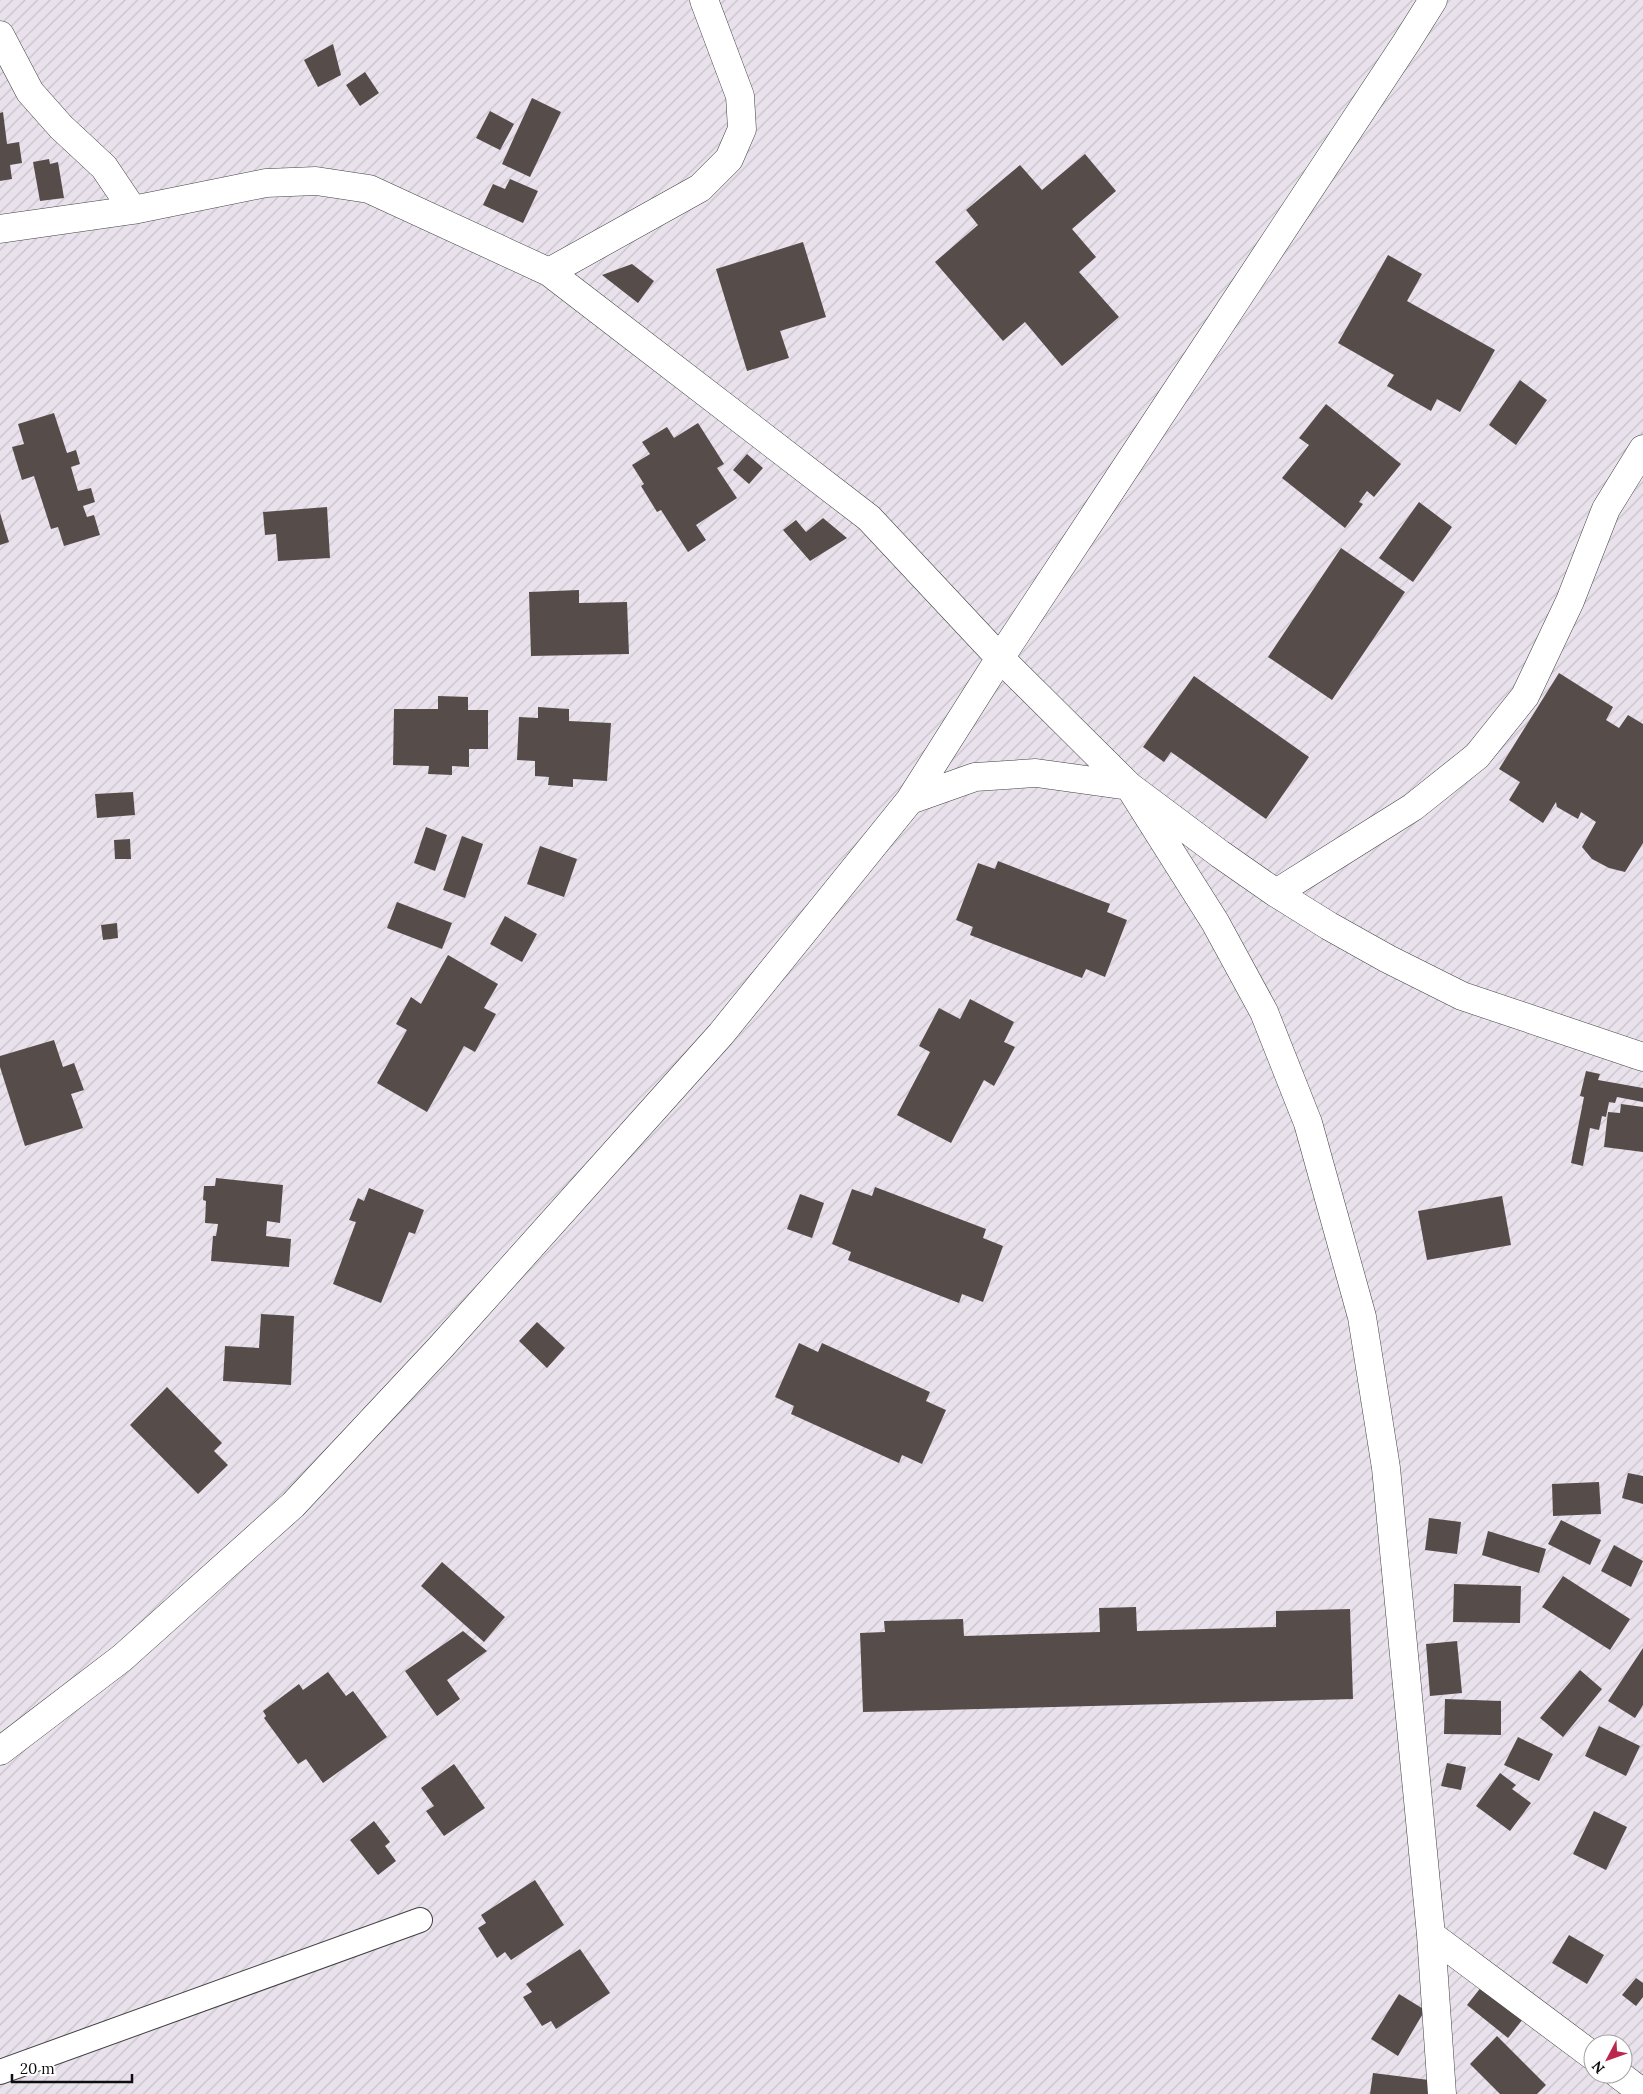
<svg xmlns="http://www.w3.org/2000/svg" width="1643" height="2094" viewBox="0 0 1643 2094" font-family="Lora,serif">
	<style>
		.industrial { fill: url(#industrial-furrows); fill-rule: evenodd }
		.building { fill: #564c4a }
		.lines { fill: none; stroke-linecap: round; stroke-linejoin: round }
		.service-casing { stroke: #414141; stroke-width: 26 }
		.minor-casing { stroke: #414141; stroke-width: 29 }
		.service { stroke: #fff; stroke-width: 24 }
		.minor { stroke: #fff; stroke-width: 28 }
	</style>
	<defs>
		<pattern id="industrial-furrows" width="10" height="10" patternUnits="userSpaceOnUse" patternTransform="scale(1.25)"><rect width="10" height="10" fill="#e9e2ec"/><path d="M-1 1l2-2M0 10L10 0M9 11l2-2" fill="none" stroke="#c7c1c9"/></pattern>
	</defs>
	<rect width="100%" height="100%" fill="#fff8ee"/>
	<!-- industrial -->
	<path class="industrial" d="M0,0H1643V2094H0ZM1593,2044H1623V2074H1593Z"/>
	<!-- building -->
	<path class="building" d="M333,44L341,75L318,87L304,60Z
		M365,72L379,93L360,106L346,85Z
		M532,98L561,112L530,177L502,164Z
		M490,111L514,124L500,150L476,138Z
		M3,112L7,144L19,142L22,163L10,165L12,179L0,181V113Z
		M1085,154L1116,191L1072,229L1096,257L1079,272L1119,317L1062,366L1025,322L1003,341L935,262L978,225L966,210L1020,165L1042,190Z
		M49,159L50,164L58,162L64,198L40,201L33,162Z
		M510,179L538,191L523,223L483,205L493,184L505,189Z
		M803,242L826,317L780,331L789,358L747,371L716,269Z
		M1388,255L1422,274L1407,301L1495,350L1460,412L1437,399L1431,411L1387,386L1394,375L1338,343Z
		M632,264L654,281L638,303L602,275Z
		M1520,380L1547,400L1516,445L1489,425Z
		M1326,404L1401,464L1374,497L1367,491L1359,502L1363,504L1345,528L1282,478L1309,445L1299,438Z
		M54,413L67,453L76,450L80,464L71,467L78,491L91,488L95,502L83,506L87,517L94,515L100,535L64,546L58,527L51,529L34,476L22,480L12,447L24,444L18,424Z
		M698,423L724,464L717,468L737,498L696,525L706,540L688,552L661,510L657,512L641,486L644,484L632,465L650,454L642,442L667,427L674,438Z
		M747,454L763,468L749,484L733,470Z
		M1419,502L1452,527L1413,582L1379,558Z
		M327,507L330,558L278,561L276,534L265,535L263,512Z
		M0,513L9,542L0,545Z
		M823,518L847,538L810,561L783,530L796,520L806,532Z
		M1341,548L1405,592L1332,700L1268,657Z
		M579,590V603L627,602L629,654L531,656L529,592Z
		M1559,673L1613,707L1606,720L1619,728L1628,715L1643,724V843L1625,872L1609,868L1592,859L1582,847L1596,822L1581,812L1578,819L1557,807L1556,802L1543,823L1509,800L1520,782L1499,769Z
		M1194,676L1309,757L1266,819L1171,752L1164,762L1143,747Z
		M438,696L468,697V710H488V749H469V767L452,766V775L428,774L429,766L393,765L394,709H438Z
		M538,707L569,709V721L611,723L607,781L573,779V787L548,785L549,777L535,776V761L517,760L519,717L538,718Z
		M133,792L135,815L97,818L95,794Z
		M426,827L447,835L435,871L414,863Z
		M462,836L483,844L465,898L443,890Z
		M130,839L131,859H115L114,840Z
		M540,846L577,859L564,897L527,884Z
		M998,861L1110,904L1107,912L1127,920L1105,977L1086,969L1082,978L970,935L973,927L956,920L978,863L995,869Z
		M397,902L452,923L442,949L387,928Z
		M505,916L537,934L522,962L490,944Z
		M117,923L118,938L103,940L101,925Z
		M448,955L498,984L484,1008L496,1014L475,1052L464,1046L427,1112L377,1083L407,1030L396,1024L411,997L421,1004Z
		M970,999L1014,1022L1004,1042L1015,1047L994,1086L984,1080L951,1143L897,1115L930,1052L919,1046L939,1008L960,1019Z
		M54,1040L63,1067L74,1063L84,1090L71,1094L83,1128L25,1146L0,1067V1056Z
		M1586,1071L1600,1074L1598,1080L1643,1088V1102L1617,1097L1615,1103L1609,1102L1606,1117L1602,1116L1599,1130L1590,1128L1583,1166L1571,1163L1584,1097L1580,1096Z
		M1621,1104L1643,1107V1152L1604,1147L1608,1112L1620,1113Z
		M216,1178L283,1185L280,1223L267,1221L266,1236L291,1239L289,1267L211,1261L213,1236H216L218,1224L205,1223L206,1201L203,1200L204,1186H215Z
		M875,1187L986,1229L983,1238L1003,1246L983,1302L962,1294L959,1303L848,1260L851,1252L832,1244L852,1189L872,1196Z
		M369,1188L424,1210L415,1234L409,1232L381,1303L333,1284L356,1222L349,1220L358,1198L364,1201Z
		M800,1194L824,1203L812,1238L787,1229Z
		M1502,1196L1511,1245L1427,1260L1418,1211Z
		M261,1314L294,1316L291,1385L223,1381L225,1346L259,1348Z
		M537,1322L565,1348L547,1368L519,1341Z
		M799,1343L818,1352L822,1343L930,1392L926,1401L946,1410L922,1464L902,1455L899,1463L791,1414L794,1406L775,1397Z
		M167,1387L222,1443L214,1451L228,1465L198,1494L130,1425Z
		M1628,1473L1643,1476V1504L1622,1498Z
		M1599,1482L1601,1514L1553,1516L1552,1484Z
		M1429,1518L1461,1522L1457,1554L1425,1550Z
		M1561,1520L1601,1540L1590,1565L1548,1544Z
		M1488,1531L1546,1549L1539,1573L1482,1555Z
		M1614,1545L1643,1561L1631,1587L1601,1571Z
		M442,1562L505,1617L484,1642L421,1586Z
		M1563,1576L1630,1619L1610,1650L1542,1607Z
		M1454,1584L1521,1586L1520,1623L1453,1622Z
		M1136,1607L1137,1631L1276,1627V1611L1350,1609L1353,1699L863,1712L860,1633L885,1632L884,1621L963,1619L964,1636L1100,1632L1099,1608Z
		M463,1631L487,1651L447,1680L460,1699L437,1716L405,1671Z
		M1457,1641L1462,1693L1430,1696L1426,1644Z
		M1643,1648V1705L1635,1718L1608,1701Z
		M1580,1670L1602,1689L1563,1737L1540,1718Z
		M328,1672L346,1696L353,1691L387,1737L323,1783L306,1759L298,1764L264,1718L266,1716L263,1711L299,1684L303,1690Z
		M1445,1699L1501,1701V1735L1444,1734Z
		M1599,1726L1640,1746L1626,1776L1585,1756Z
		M1518,1737L1553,1754L1539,1781L1504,1765Z
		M1447,1763L1466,1767L1461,1790L1441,1786Z
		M454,1764L485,1808L444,1836L426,1811L434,1806L421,1788Z
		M1500,1773L1516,1785L1512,1789L1531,1803L1510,1831L1476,1806Z
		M1594,1811L1627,1827L1606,1870L1573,1854Z
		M374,1821L390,1842L385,1846L396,1861L378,1875L350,1840Z
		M535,1880L564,1925L511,1960L505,1952L497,1958L478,1928L486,1923L481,1915Z
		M1569,1935L1604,1955L1587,1984L1552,1963Z
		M580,1949L610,1993L556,2029L551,2021L542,2026L523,1997L532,1992L526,1984Z
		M1636,1978L1643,1983V1997L1636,2006L1622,1995Z
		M1482,1986L1523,2019L1508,2038L1467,2005Z
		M1399,1994L1425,2010L1398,2056L1371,2039Z
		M1497,2036L1546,2085L1537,2094H1500L1470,2064Z
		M1373,2073L1429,2080L1428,2094H1370Z"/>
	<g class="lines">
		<!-- service casing -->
		<g class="service-casing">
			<path id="service" d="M0,2072L420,1920"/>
		</g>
		<!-- minor casing -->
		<g class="minor-casing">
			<path id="minor" d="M0,35L30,92L61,127L104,167L133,210
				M0,229L133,210L266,183L316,181L369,189L549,272L869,518L1000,658L1129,786L1220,854L1276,893L1329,926L1388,959L1462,996L1643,1057
				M549,272L700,188L729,159L742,129L740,96L704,0
				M910,800L975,777L1036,773L1129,786L1215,922L1264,1012L1308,1123L1362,1317L1386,1468L1431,1935L1442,2094
				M1276,893L1413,807L1477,756L1525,696L1570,601L1606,509L1643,449
				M0,1751L122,1658L293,1505L440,1348L721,1034L910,800L1000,658L1406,43L1433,0
				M1431,1935L1593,2056
				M1618,2074L1643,2093"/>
		</g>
		<!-- service -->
		<use href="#service" class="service"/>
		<!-- minor -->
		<use href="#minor" class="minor"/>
	</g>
	<!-- north arrow -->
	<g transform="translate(1608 2059) rotate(229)"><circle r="24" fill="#ffffff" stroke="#9f9f9f"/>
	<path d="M0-4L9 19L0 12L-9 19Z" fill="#bc274e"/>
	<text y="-8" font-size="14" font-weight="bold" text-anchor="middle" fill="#0e0e0e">N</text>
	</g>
	<!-- scale -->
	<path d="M12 2074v8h120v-8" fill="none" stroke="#0e0e0e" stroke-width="2.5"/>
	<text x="20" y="2074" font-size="15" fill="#0e0e0e" stroke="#ffffff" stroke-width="4" paint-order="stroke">20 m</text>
</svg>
